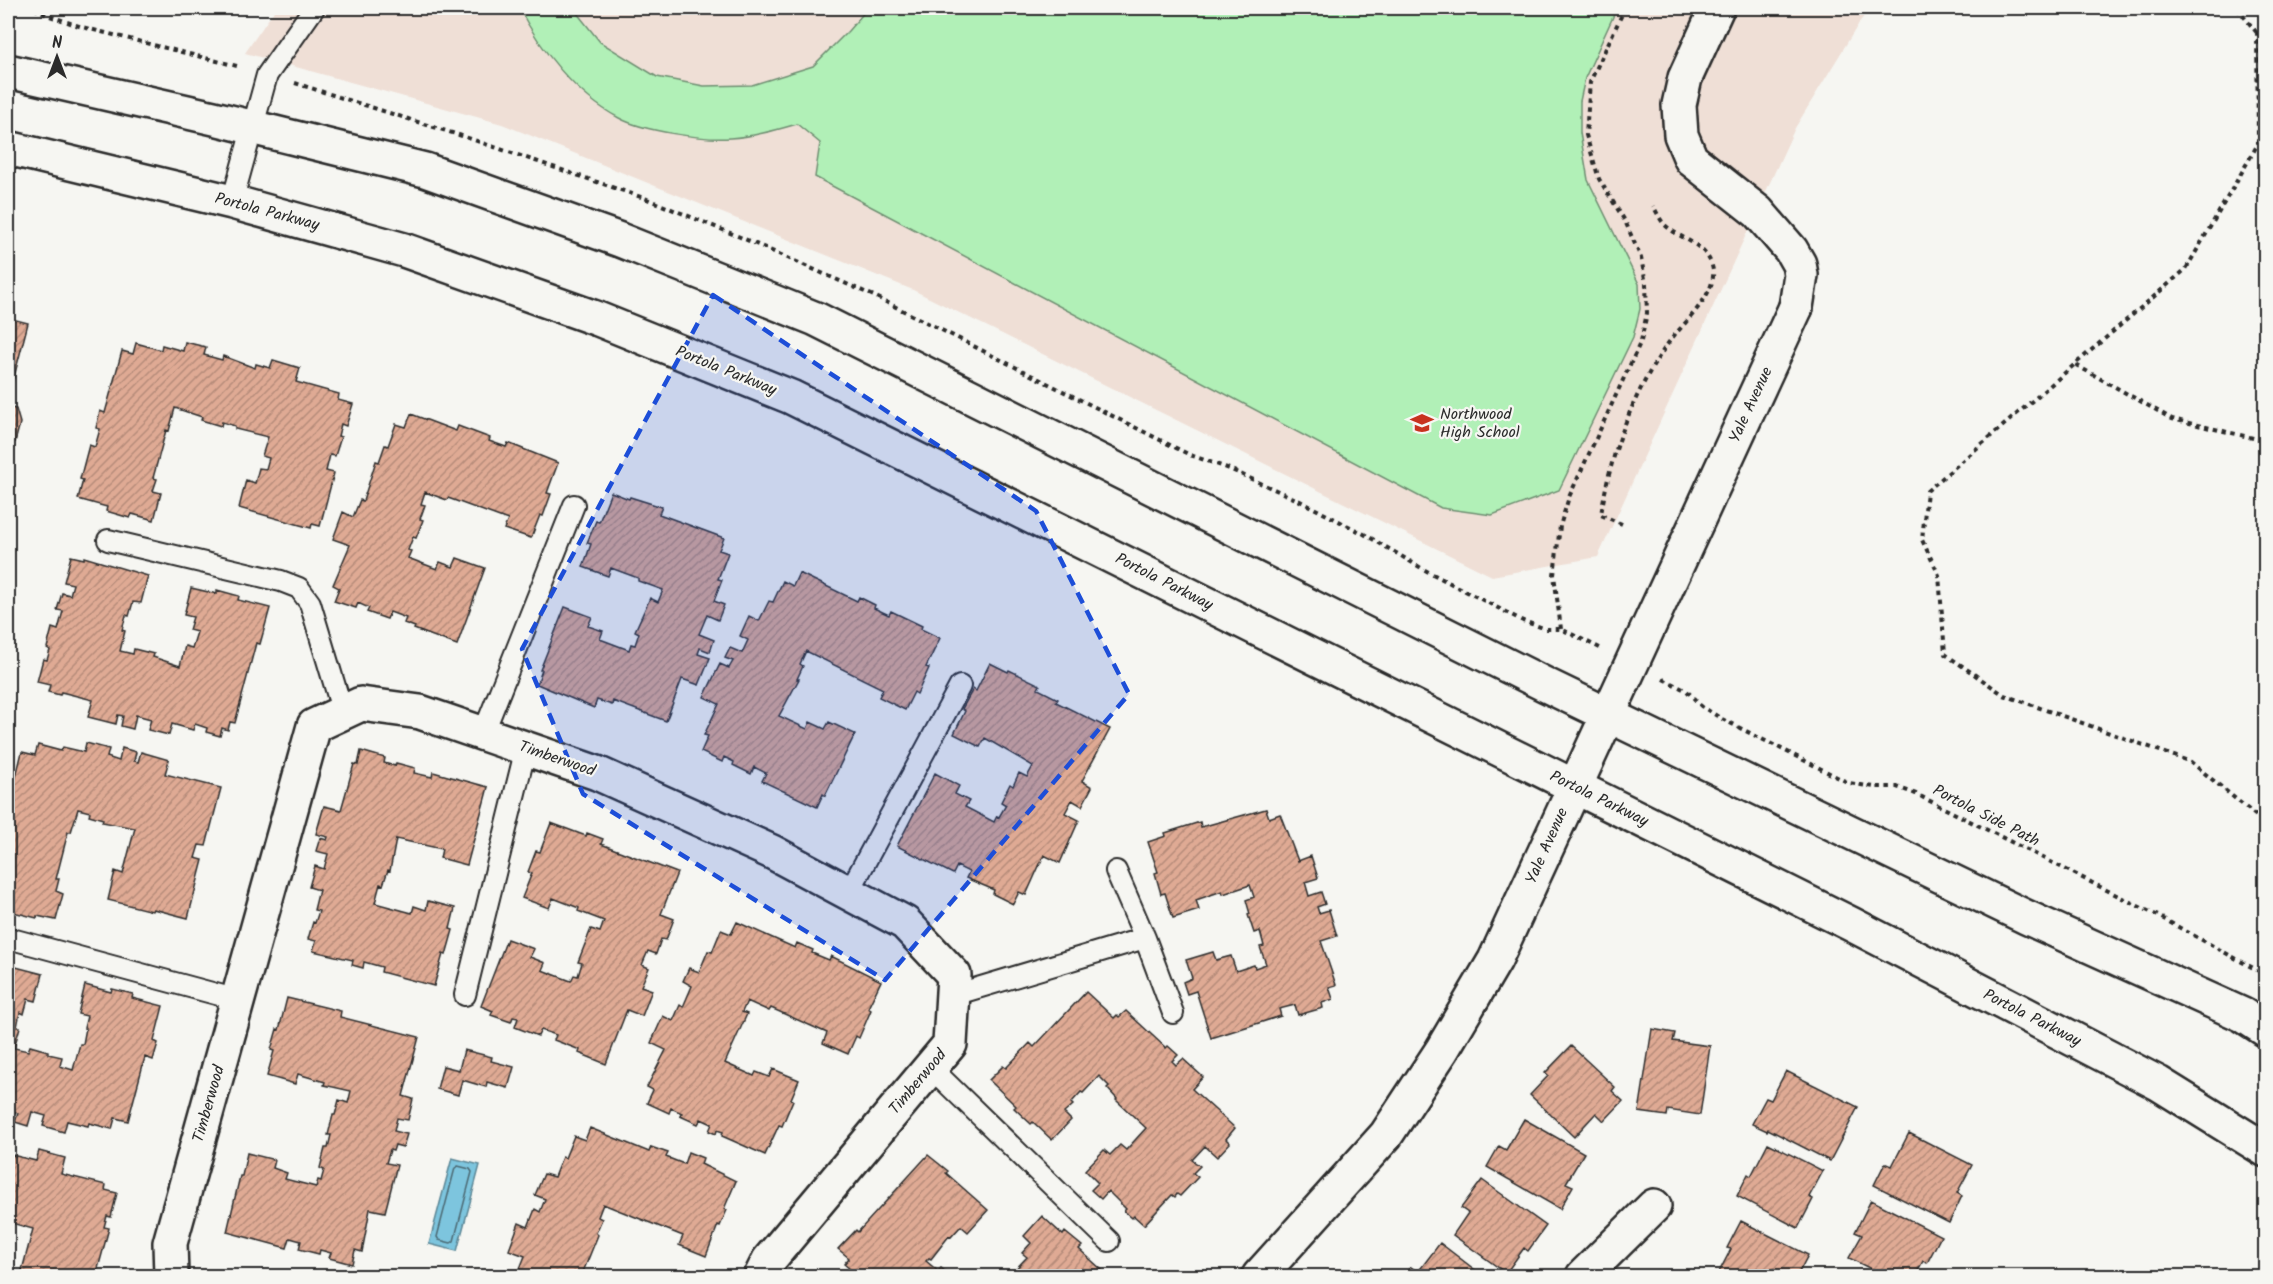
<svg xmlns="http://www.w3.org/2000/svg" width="2273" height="1284" viewBox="0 0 2273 1284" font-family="Kalam,sans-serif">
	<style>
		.built { fill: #efdfd6 }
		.garden { fill: #b1f0b7; stroke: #6e8e71; stroke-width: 1.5 }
		.water { fill: #7dc5de; stroke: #5c8796; stroke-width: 1.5 }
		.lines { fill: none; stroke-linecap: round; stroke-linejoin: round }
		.shore { stroke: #4c6973; stroke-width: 1.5 }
		.building { fill: url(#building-hatch); stroke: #2b2b2b; stroke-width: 1.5 }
		.service-casing { stroke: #2b2b2b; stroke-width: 24 }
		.minor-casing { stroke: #2b2b2b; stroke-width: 38 }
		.tertiary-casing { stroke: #2b2b2b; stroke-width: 38 }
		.primary-casing { stroke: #2b2b2b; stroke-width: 38 }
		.path { stroke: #2b2b2b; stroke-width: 4; stroke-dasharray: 4.5 4.5; stroke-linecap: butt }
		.service { stroke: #f6f6f2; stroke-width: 20 }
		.minor { stroke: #f6f6f2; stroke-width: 33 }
		.tertiary { stroke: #f6f6f2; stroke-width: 33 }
		.primary { stroke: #f6f6f2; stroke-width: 33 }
		.marked { fill: #1d4ed8; fill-opacity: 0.2; stroke: #1d4ed8; stroke-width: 4.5; stroke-dasharray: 12 8; stroke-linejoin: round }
		.labels { text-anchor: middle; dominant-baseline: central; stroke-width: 4.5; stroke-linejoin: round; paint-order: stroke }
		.street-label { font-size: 16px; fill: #2b2b2b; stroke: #f6f6f2 }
		.poi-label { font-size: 16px; fill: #2b2b2b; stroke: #f6f6f2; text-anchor: start }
	</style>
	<defs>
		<pattern id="building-hatch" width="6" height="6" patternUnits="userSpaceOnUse" patternTransform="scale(1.5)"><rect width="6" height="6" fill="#dfaa94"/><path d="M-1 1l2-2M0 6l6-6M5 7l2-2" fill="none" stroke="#b58b79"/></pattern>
	</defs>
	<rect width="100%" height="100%" fill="#f6f6f2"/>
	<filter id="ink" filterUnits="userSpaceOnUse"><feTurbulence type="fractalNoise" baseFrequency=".0167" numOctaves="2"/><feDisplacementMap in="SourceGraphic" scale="12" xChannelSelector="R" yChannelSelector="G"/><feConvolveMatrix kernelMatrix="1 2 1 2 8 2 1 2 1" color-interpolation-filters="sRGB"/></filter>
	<g filter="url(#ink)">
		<!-- built -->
		<path class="built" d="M276,8H1871L1861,20L1795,128L1598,557L1492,576L913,290L502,124L245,53Z"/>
		<!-- garden -->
		<path class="garden" d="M519,8H573L600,42L657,77L704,86L752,85L813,66L848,31L868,8H1617L1585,78L1580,101V133L1588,180L1639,284L1640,309L1633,337L1559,490L1492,515L1441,508L815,177L820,143L797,124C776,130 752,137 730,138C703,140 643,131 619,118C575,95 541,50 519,8Z"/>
		<!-- water -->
		<path class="water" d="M452,1158L480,1165L457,1251L429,1244Z"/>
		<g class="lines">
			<!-- shore -->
			<path class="shore" d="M458,1166L470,1169L472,1172L454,1241L451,1243L439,1240L437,1237L455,1168Z"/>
		</g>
		<!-- building -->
		<path class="building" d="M8,318L28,323L8,400Z
			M185,342L206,347L204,355L222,360L223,356L255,368L256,364L270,368L273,360L300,368L296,382L339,394L338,400L353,404L346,426L341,424L338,436L341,437L335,456L330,455L326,471L334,473L320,526L312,524L311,528L239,508L246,480L255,483L259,468L266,469L269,458L262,456L268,437L235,429V426L222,422L221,426L201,420L202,417L175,408L169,431L166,430L153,478L157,479L153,491L161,493L154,520L132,514L130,518L106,511L107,507L78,499L83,480L80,479L89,445L95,447L100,429L96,428L100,411L105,413L122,351L133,354L136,343L161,350L162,345L183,351Z
			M8,407L16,409L20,423L15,442L8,440Z
			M411,414L456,431L458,426L490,438L489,441L506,447L508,443L558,463L547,493L551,494L543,516L540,515L531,538L504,529L508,520L448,498L447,500L425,492L421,504L425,505L420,519L423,520L416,538L413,537L408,550L411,551L408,558L437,569L440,562L453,567L457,558L485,568L457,645L414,629L415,627L404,623L406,618L390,612L387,619L367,612L369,608L358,603L356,608L334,601L339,588L333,585L350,545L333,539L343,512L353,517L360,500L363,501L376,461L379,462L385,445L388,446L396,424L406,427Z
			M611,492L629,499L630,497L662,507L659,514L724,538L719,550L728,553L718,579L722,580L714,601L724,605L718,620L707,615L699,634L714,640L710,652L700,648L698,654L710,658L699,685L682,679L666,721L613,701L612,705L597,700L594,708L537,684L542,670H540L565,607L592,617L588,626L603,631L600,639L629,650L631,644L635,645L639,633L635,631L650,598L658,602L663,590L638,581V578L611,568L608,576L583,567L591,544L587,543L596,521L599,522Z
			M71,556L84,559V557L148,576L141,603L133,602L129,616L126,615L122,630L125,631L120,651L133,654L134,649L154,654L153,657L180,666L185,646L192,648L197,632L189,630L193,617L184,615L191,588L217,594V590L239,596L238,600L270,608L260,644L256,643L235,723L230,722L228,730L222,728L220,736L206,732L207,728L195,724L193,730L172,724L169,735L148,730L151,719L136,715L133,729L121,726L123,716L118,715L116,724L88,717L93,700L61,692L60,695L48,692L50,685L37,682L43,659L47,660L50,650L47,648L52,628L58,630L63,611L57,610L62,593L70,595L73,584L64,582Z
			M799,573L857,601L859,597L875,605L874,608L889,615L891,611L922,626L921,629L940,638L926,667L929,668L917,694L914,692L905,710L879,697L883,689L806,651L800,664L803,666L797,679H799L779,716L807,729L810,722L825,729L829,722L855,734L825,796L823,794L817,807L762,781L766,773L754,767L751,774L733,765L734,762L724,757L722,762L701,752L708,736L704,735L719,704L704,697L720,664L729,668L733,661L725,658L730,648L742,653L748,640L740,636L749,616L759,621L769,601L773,602L783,581L793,586Z
			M990,663L1008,672L1009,670L1040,685L1038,689L1058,699L1056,702L1110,729L1082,781L1092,787L1082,806L1072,800L1065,813L1079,820L1060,863L1044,855L1026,895L1019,892L1013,904L993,894L994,890L966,878L969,872L957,866L953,874L897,846L935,773L959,786L955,794L969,801L965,807L994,822L997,816L999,817L1006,805L1001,802L1010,784L1013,786L1019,773L1027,777L1033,766L985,738L980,747L954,734L965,711L962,709L973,689L976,691Z
			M86,743L109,749L107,757L119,761L122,748L136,752L134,761L138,762L141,752L169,760L165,774L221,788L206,846L199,845L195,858L203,860L188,918L153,909L152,911L108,900L115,871L123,874L135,828L102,822L103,819L89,815L90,812L78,809L71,832H68L56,879H59L56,891L63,894L56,920L37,916V918L9,911L10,908H8V809L22,752L35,755L38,745L61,751L63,747L84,752Z
			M361,751L385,758L384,763L395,766L396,763L415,768L414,773L432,777L433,772L488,787L467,865L440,858L442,849L396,839L390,871L388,870L383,885L380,884L375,903L412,913L414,906L426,910L428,901L455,908L450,929L453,930L446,955L443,954L434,986L381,972L382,967L364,962L363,968L352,965L353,960L313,951L316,941L308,939L313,922L315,923L319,911L314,910L319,890L309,887L315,866L324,869L328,854L316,851L320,838L327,840L328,837L316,834L324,806L341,810L354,764L358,765Z
			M1266,809L1269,818L1280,814L1298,861L1311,856L1318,878L1305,882L1309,896L1321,892L1325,904L1317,907L1319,913L1329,910L1337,936L1321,941L1336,985L1329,987L1333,999L1322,1003L1323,1008L1298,1015L1295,1005L1279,1009L1281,1016L1211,1038L1196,991L1187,994L1183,982L1192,978L1186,960L1213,952L1216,960L1231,956L1236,971L1254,965L1255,968L1266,964L1260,947L1264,946L1260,931L1254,933L1248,915L1250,914L1246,900L1254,897L1250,885L1223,894L1222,891L1196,900L1199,910L1173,918L1165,893L1161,894L1155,873L1158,872L1148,842L1166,836L1165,833L1200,822L1201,827Z
			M551,823L586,836L587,833L603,839L601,844L677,873L661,914L674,919L666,940L661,939L656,954L648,951L642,965L649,968L641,986L652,990L642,1016L627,1010L606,1064L579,1053L580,1050L554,1040L556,1035L541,1030L538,1036L515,1027L518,1018L513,1017L511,1022L491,1015L493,1011L481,1006L507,939L534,949L530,957L545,963L542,970L571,981L574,975L578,976L582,963L578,962L591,929L600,932L604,921L578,911L579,908L553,898L549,908L522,898L532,873L528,872L536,851L540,852Z
			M737,922L795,948L797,943L813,950L812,953L829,960L831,956L881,981L868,1008L871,1010L859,1038L856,1036L848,1054L823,1043L827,1033L771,1008L769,1011L747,1001L742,1012L747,1014L725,1063L754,1076L756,1072L769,1077L773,1069L799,1080L791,1099L793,1100L782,1126L779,1125L765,1155L722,1136L723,1132L717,1130L716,1134L709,1131L712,1124L701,1119L698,1124L680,1116L682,1113L671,1108L669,1113L647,1103L653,1090L647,1087L666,1050L651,1043L663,1016L673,1021L680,1005L683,1007L692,986L683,981L689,968L699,972L708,951L712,952L721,930L731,934Z
			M8,965L43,974L36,1001L28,999L24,1014L20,1012L17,1027H20L14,1048L28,1051L30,1046L48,1051V1054L62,1057L60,1066L73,1070L80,1044H83L86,1028H84L87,1016L78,1014L85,985L111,992L112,989L133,994L132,998L163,1006L154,1041L158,1043L153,1060L145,1057L128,1121L115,1118L112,1129L89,1123L88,1126L67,1121L64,1132L43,1126L46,1116L32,1112L28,1126L15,1122L18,1113L8,1110Z
			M1086,992L1114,1018L1117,1015L1119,1017L1126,1011L1166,1048L1168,1046L1178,1055L1172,1061L1176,1065L1183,1059L1203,1077L1192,1089L1235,1128L1226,1139L1230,1143L1217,1157L1205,1146L1192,1160L1200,1166L1193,1173L1198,1177L1180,1196L1177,1194L1175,1197L1172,1195L1144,1225L1134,1216L1132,1218L1124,1211L1126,1209L1108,1191L1101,1199L1091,1190L1098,1183L1085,1170L1104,1150L1110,1155L1120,1145L1126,1150L1146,1128L1116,1100L1117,1099L1107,1088L1109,1086L1099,1076L1083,1093L1081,1092L1071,1103L1073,1105L1064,1113L1071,1120L1052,1140L1033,1122L1031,1124L1014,1108L1016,1106L989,1080L1003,1066L1006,1068L1030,1043L1034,1047Z
			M287,998L341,1011L340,1017L419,1037L403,1096L413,1099L408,1120L397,1118L394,1131L407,1134L403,1147L395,1145L393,1151L390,1150L386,1163L397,1165L385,1212L370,1209L362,1252L355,1250L352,1264L329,1258L331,1253L320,1250L319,1254L299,1249L301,1241L290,1238L287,1248L227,1232L240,1176H242L247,1153L275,1160L273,1168L287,1173L285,1179L316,1187L318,1180L321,1181L324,1170L320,1168L325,1148H328L331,1135H328L333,1115H335L339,1100L348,1103L351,1091L324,1085L325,1082L298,1074L295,1084L267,1076L274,1051L271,1050L277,1029L279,1030Z
			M1652,1029L1675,1033L1673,1041L1710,1046L1700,1115L1668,1110L1667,1116L1639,1112Z
			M1571,1046L1615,1087L1612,1091L1623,1101L1604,1121L1596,1113L1574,1137L1530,1095L1548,1076L1545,1073Z
			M464,1050L492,1057L491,1061L514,1067L508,1088L487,1082L486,1087L462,1080L458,1095L437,1089L443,1066L459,1070Z
			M1786,1071L1858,1107L1830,1161L1768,1129L1767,1131L1752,1124L1766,1098L1771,1100Z
			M1524,1119L1584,1153L1566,1183L1573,1186L1560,1209L1487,1167L1499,1146L1506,1150Z
			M590,1128L649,1152L651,1147L668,1153L666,1157L684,1164L688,1152L703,1158L701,1164L736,1181L724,1209L727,1210L720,1226L718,1225L706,1256L679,1245L683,1236L603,1204L598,1217L602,1219L596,1233L598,1235L583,1272L595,1276H517L525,1256L509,1250L519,1223L528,1227L535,1209L540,1212L545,1199L535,1195L544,1174L554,1177L562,1157L565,1158L574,1136L585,1140Z
			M1909,1133L1972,1165L1957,1193L1962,1196L1949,1223L1874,1185L1885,1163L1892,1166Z
			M1768,1143L1823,1171L1809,1197L1813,1199L1798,1228L1737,1196L1748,1174L1751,1176Z
			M39,1151L65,1158L61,1174L106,1185L105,1190L117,1193L111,1217L107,1216L104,1227L109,1228L96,1276H10L11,1271L21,1274L33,1229L8,1222V1154L36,1161Z
			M928,1155L948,1171L946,1173L988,1210L968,1232L961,1226L951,1237L949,1236L931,1259L929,1258L926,1261L938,1271L941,1268L951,1276H858L844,1264L849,1258L838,1249L856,1230L858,1232Z
			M1482,1180L1546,1226L1528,1251L1524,1248L1506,1273L1453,1235L1468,1213L1461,1208Z
			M1871,1200L1941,1236L1927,1263L1923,1261L1915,1276H1885L1849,1258L1862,1235L1855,1232Z
			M1042,1216L1063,1235L1065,1232L1082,1246L1079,1249L1103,1271L1097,1276H1009L1027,1257L1022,1253L1031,1243L1024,1236Z
			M1741,1221L1808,1255L1797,1276H1717L1731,1249L1727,1248Z
			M1440,1243L1483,1276H1403L1411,1267L1418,1272Z
			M2120,1269L2131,1276H2115Z"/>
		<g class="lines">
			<!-- service casing -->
			<g class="service-casing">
				<path id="service" d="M232,202L267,75L314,8
					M108,540L281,581L299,588L310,603L343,713
					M483,734L574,505
					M1116,871L1145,938L1173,1013
					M849,892L960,686
					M8,938L238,1000
					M465,995L526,748
					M954,995L1145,938
					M930,1067L1109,1241"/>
			</g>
			<!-- minor casing -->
			<g class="minor-casing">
				<path id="minor" d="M1717,8L1685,78L1679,105L1681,135L1691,159L1758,212L1791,250L1799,264L1801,275L1796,307
					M171,1276L170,1243L314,726L361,704L420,712L597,773L772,852L905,923L954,975L950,1044L769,1260L761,1276
					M1583,1276L1654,1206"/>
			</g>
			<!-- tertiary casing -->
			<g class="tertiary-casing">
				<path id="tertiary" d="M1259,1276L1386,1135L1442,1050L1495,960L1796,307"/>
			</g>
			<!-- primary casing -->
			<g class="primary-casing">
				<path id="primary" d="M8,71L214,118L425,170L620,240L816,319L1546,685L2026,917L2243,1015L2266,1030
					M8,148L232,202L404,250L598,319L791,397L1851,924L2158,1083L2266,1150"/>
			</g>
			<!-- path -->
			<path class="path" d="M34,8L47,15L82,27L241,67
				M2237,8L2257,33
				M2266,27L2257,33L2258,144L2186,269L1927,491L1922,540L1939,575L1945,654L2004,695L2191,762L2266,824
				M295,83L465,137L647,199L740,237L874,296L1190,455L1227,468L1298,500L1364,534L1423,569L1523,621L1546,629H1561L1602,649
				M2076,365L2172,419L2266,441
				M1622,524L1601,515C1610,454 1633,392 1669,342C1684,322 1720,292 1712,266C1705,243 1681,240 1665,225C1660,220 1657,212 1653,206
				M1561,629L1554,575L1560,526L1569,497L1641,341L1647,313L1646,284L1641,258L1625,221L1599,179L1586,135L1590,82L1625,8
				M1663,679L1687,691L1701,706L1722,719L1849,783L1874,787H1897L1916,794L2160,917L2266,975"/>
			<!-- service -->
			<use href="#service" class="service"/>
			<!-- minor -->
			<use href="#minor" class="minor"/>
			<!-- tertiary -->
			<use href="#tertiary" class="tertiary"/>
			<!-- primary -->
			<use href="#primary" class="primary"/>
		</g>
	</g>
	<!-- marked area -->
	<path class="marked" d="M713,295L1036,511L1129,694L885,980L583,794L522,649Z"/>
	<!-- icons -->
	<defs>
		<g id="school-bare" transform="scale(1.8)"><path d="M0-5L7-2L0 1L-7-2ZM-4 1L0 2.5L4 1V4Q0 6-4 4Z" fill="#c8321e" stroke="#f6f6f2" stroke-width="2.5" paint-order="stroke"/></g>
	</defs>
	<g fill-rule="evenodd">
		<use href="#school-bare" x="1422" y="423"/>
	</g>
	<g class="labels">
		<!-- street labels -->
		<g class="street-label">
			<text transform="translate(267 212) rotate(15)">Portola Parkway</text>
			<text transform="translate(726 371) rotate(22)">Portola Parkway</text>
			<text transform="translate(1751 405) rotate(-65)">Yale Avenue</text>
			<text transform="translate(1164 582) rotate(27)">Portola Parkway</text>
			<text transform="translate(557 759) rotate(19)">Timberwood</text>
			<text transform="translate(1599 799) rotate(26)">Portola Parkway</text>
			<text transform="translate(1986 816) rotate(27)">Portola Side Path</text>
			<text transform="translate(1547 846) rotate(-66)">Yale Avenue</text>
			<text transform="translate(2032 1018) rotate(27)">Portola Parkway</text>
			<text transform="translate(918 1082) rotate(-50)">Timberwood</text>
			<text transform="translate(209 1104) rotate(-74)">Timberwood</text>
		</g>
		<!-- poi labels -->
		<g class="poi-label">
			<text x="1440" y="414">Northwood<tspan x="1440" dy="18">High School</tspan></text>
		</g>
	</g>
	<!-- margin -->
	<rect width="2273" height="1284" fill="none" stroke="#f6f6f2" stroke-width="30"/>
	<rect x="15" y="15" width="2243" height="1254" fill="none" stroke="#2b2b2b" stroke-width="2" filter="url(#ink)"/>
	<!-- north arrow -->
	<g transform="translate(57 57)" stroke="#f6f6f2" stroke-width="4.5" paint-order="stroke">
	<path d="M0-4.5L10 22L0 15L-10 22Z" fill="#2b2b2b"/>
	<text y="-9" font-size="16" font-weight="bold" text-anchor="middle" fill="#2b2b2b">N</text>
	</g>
</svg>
